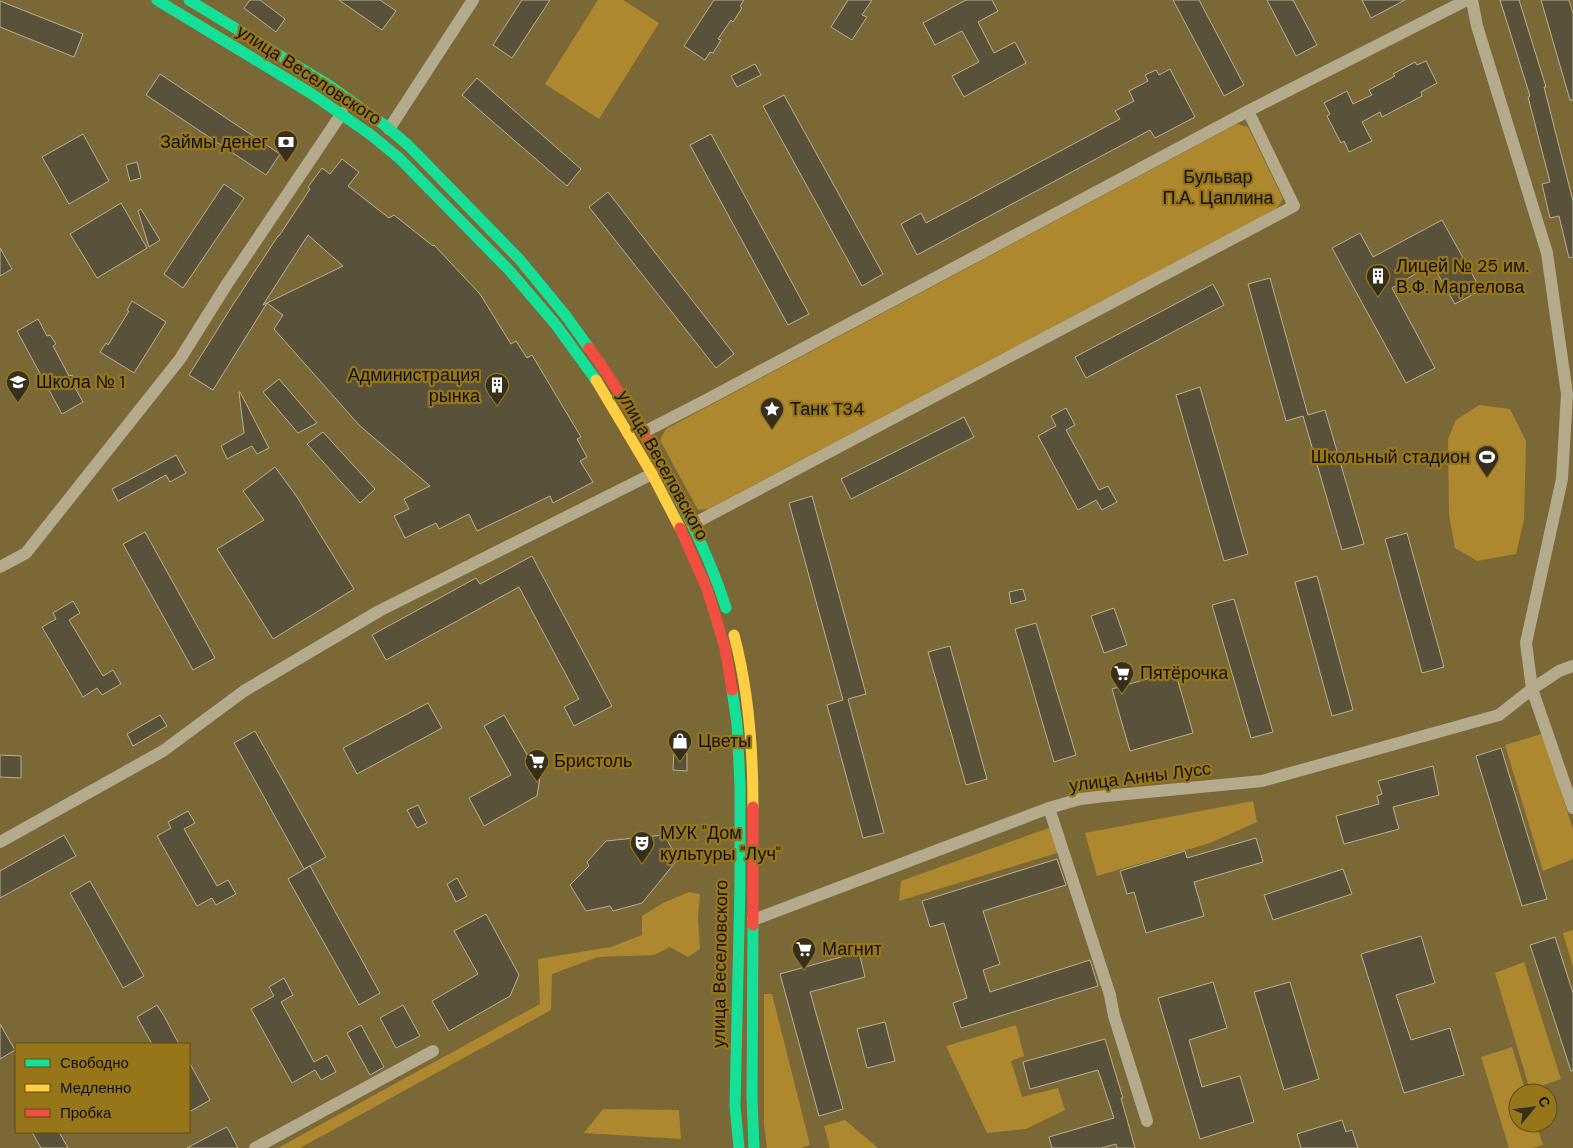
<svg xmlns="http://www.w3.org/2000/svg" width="1573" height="1148" viewBox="0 0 1573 1148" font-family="'DM Sans',sans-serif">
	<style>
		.green { fill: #ae882e }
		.building { fill: #5a513a; stroke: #bab094; fill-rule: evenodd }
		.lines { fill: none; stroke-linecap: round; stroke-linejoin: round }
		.street { stroke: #b6aa8d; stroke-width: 12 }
		.fast { stroke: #16e098; stroke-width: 11 }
		.slow { stroke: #ffcf43; stroke-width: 11 }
		.jam { stroke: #f24e42; stroke-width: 11 }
		.labels { text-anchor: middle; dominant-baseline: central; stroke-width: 4.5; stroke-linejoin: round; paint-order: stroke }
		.street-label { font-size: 18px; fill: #111; stroke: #977519 }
		.poi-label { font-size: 18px; fill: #111; stroke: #977519; text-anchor: start }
		.park-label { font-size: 18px; fill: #111; stroke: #977519 }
	</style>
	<rect width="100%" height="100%" fill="#7a6836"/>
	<!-- green -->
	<path class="green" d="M598,0H623L659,23L599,119L545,84Z
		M1237,124L1248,127L1283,199L1276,209L708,509L698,510L660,440L666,429Z
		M1479,405L1510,409L1526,441L1524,520L1516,554L1477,561L1455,548L1449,515L1448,439L1456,420Z
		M1542,734L1573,829V859L1543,871L1505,745Z
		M1253,801L1257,822L1210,843L1097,876L1085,833Z
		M1060,824L1067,850L899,901L901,881Z
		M689,892L700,894L698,918L700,949L688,957L670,947L654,955L598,957L552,974L551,1010L300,1148H278L540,1004L538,959L611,947L642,935V916L663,903Z
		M1573,930V967L1563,933Z
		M1524,962L1561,1079L1530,1090L1495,973Z
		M764,994H772L810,1145L801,1148H767L764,1124Z
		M1016,1025L1024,1056L1011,1061L1022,1097L1058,1088L1065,1110L1026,1129L987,1133L946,1046Z
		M1512,1047L1526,1093H1518V1123H1536L1543,1145L1533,1148H1509L1481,1057Z
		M603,1109L679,1110L681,1139L584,1133Z
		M845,1120L878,1148H830L824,1126Z"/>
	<!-- building -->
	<path class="building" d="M250,0H260L285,19L276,32L244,8Z
		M339,0H380L396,11L382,30Z
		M522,0H550L512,58L493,45Z
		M714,0H744L740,6L742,8L733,22L731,20L718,39L721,40L713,53L710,52L705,60L684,46Z
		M848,0H872L862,15L867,17L852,40L831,27Z
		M966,0H992L998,11L978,22L994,53L1015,42L1026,63L964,97L952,76L979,62L962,31L935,45L923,23Z
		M1173,0H1199L1244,85L1224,96Z
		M1267,0H1293L1317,45L1296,56Z
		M1362,0H1405L1371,18Z
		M1500,0H1519L1546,87H1544L1573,201V257L1569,258L1559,216L1550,218L1542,184L1550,182L1528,97L1530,96Z
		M1541,0H1569L1573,13V100H1570Z
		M0,1L83,34L74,57L0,27Z
		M1426,61L1437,83L1421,92L1422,96L1382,117L1380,112L1362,122L1372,141L1349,152L1344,141L1341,143L1327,116L1330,114L1324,103L1347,91L1353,104L1372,95L1369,90L1395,76L1393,74L1415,62L1417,65Z
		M755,64L761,75L737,87L731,76Z
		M1170,69L1195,117L1155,138L1150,130L917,255L901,224L921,213L926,223L1120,119L1115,111L1134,101L1129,91L1148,81L1145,75L1156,70L1159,75Z
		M160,74L280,154L266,175L146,95Z
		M477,78L581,169L567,186L462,95Z
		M784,95L883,274L862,286L763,106Z
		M83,134L109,181L69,204L42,157Z
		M711,134L809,314L788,325L690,145Z
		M342,159L359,172L348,186L389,218L394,215L433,246L434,245L480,294L511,344L516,341L527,358L532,355L581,437L577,439L587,457L580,461L593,482L553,503L550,496L477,531L469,514L439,529L436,523L405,538L394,516L409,509L404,499L430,486L359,425L274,329L283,315L267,303L213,390L189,375L234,303L278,236H279L310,189L308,187L322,168L330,174ZM308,235L343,266L263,305Z
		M137,162L141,178L130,181L126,165Z
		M224,184L244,198L183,288L164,274Z
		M608,192L734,354L716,368L589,207Z
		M121,203L147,248L97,278L70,234Z
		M141,209L160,240L149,247L138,211Z
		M1442,220L1481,290L1455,304L1432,264L1392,288L1435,368L1406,383L1332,248L1360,233L1373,257Z
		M0,248L12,269L0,276Z
		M1270,278L1308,415L1325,410L1364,544L1342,550L1303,416L1286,421L1248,284Z
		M1213,284L1224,305L1086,378L1075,357Z
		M132,301L166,322L134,373L100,352L106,343L108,345L129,311L127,310Z
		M38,319L47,336L50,335L56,344L53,346L69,376L72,375L77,385L74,386L83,402L62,414L17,331Z
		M279,379L317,423L298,433L263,392Z
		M1200,387L1248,554L1224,561L1176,395Z
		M239,392H240L269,448L257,454L252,446L227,459L221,446L244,433Z
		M1066,408L1075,425L1066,430L1099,490L1108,486L1117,502L1102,510L1096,500L1078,510L1038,436L1056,426L1051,416Z
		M964,417L974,437L851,499L841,479Z
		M323,432L375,489L360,503L307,444Z
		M176,455L186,473L170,482L166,475L118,501L112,489Z
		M275,467L297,497L354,589L273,639L217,549L264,520L243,491Z
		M812,496L866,694L848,699L884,833L863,838L827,705L843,700L789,503Z
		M145,532L215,658L193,670L123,544Z
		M1407,533L1444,667L1422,673L1385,539Z
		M532,556L612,706L574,726L564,707L579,699L519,587L386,660L372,635L476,578L480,584Z
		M1317,576L1353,710L1332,716L1295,582Z
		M1023,589L1026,600L1011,604L1009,592Z
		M1234,599L1273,732L1251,738L1212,605Z
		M73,601L80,613L69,620L103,676L113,670L121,684L102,695L97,688L83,697L42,627L56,619L53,613Z
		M1114,608L1127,645L1104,653L1091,616Z
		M1036,623L1076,755L1054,762L1015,629Z
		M950,646L987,779L966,785L928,652Z
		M1175,671L1193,733L1130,751L1112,689Z
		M428,703L442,728L357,774L343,748Z
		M160,715L167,726L133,746L127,734Z
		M504,715L540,777L537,796L484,826L469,798L511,775L484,726Z
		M255,731L326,857L304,869L234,743Z
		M1501,748L1547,899L1522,906L1476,756Z
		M674,752L687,753V771L673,770Z
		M0,755L21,756V778L0,777Z
		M1433,766L1439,795L1393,807L1399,829L1344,844L1336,816L1379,804L1377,796L1382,794L1378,781Z
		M418,805L427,823L417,828L407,810Z
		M188,811L195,823L184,829L217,886L228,880L236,894L216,905L212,898L197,906L157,836L171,828L168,822Z
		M64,835L76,856L0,898V871Z
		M664,835L678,859L642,903L613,911L610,906L586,911L570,885L589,866L587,862L606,841Z
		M1256,838L1263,862L1194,882L1204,916L1146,933L1134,892L1127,894L1120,871L1185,851L1187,858Z
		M1057,859L1066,885L983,911L1000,964L983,970L990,992L1090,960L1098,986L961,1028L953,1003L967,998L944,923L930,927L922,901Z
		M310,866L380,993L359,1005L288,879Z
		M1343,869L1352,894L1273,920L1264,895Z
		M457,878L467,896L456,902L447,884Z
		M90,881L144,976L123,988L70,893Z
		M486,914L519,975L510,996L449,1031L432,1001L478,974L454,931Z
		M1421,936L1435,983L1396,995L1411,1040L1450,1028L1464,1075L1404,1093L1361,954Z
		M1555,937L1573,993V1071H1571L1530,945Z
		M859,952L865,977L810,992L843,1109L819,1116L780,974Z
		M284,978L293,995L281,1002L314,1062L327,1055L336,1072L321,1080L315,1070L292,1083L251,1009L274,996L269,987Z
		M1213,982L1227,1028L1189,1040L1202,1087L1240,1076L1254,1122L1200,1139L1158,998Z
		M1290,982L1319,1079L1284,1090L1254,992Z
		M157,1005L164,1016L179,1044H152L137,1017Z
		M403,1005L420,1036L396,1048L380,1018Z
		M885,1022L895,1061L867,1068L857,1029Z
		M0,1024L15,1050L0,1059Z
		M361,1025L384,1067L370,1075L347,1033Z
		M1105,1039L1123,1098H1121L1135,1148H1117L1116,1144L1101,1148H1052L1049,1137L1114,1118L1098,1070L1030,1089L1023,1062Z
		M189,1062L210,1100L189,1112Z
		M1342,1120L1346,1132L1352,1130L1358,1148H1301L1297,1134Z
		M227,1127L238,1148H187L215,1133Z
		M32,1132H59L68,1148H41Z"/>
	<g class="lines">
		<!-- street -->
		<path class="street" d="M1472,0L1477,26L1547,253L1567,394L1562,479L1526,643L1532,689L1559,671L1573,666
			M1248,111L1467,0
			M389,129L473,0
			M644,432L708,399L1248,111L1294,206L693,524
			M0,567L26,553L180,359L227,284L342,113
			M1049,808L1110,995L1114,1016L1147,1121
			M0,842L163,751L244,691L379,611L652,474
			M753,920L1049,808L1080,799L1106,796L1262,781L1499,715L1532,689L1573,808
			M255,1148L433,1051"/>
		<!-- fast -->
		<path class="fast" d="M157,0L312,94L371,135L399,158L509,270L556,325L596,380
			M189,0L330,86L383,124L408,145L520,260L566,316L589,348
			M665,472C689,516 711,560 726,608
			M732,690L737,724L740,785V885L735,1106L739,1148
			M753,925L752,1098L754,1148"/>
		<!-- slow -->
		<path class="slow" d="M596,380L652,474L680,528
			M734,635C749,691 753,750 753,807"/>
		<!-- jam -->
		<path class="jam" d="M589,348C618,388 642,429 665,472
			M680,528L707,589L725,648L732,690
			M753,925V807"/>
	</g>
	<!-- icons -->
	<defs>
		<g id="bank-pin" transform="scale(1.25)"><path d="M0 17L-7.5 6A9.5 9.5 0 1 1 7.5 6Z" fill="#362f1e" stroke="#977519"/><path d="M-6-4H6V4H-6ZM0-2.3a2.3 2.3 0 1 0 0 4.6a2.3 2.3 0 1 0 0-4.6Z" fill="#fff"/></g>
		<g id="building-pin" transform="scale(1.25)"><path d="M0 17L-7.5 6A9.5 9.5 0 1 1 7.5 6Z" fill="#362f1e" stroke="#977519"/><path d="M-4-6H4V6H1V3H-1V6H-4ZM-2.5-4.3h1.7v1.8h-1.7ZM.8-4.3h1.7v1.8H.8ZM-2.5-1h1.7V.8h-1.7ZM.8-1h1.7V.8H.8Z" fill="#fff"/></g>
		<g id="school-pin" transform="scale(1.25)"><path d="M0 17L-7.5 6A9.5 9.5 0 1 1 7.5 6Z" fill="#362f1e" stroke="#977519"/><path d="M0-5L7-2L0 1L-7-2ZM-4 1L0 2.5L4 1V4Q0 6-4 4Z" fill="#fff"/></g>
		<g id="sight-pin" transform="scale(1.25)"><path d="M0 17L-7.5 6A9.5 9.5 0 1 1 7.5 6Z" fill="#362f1e" stroke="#977519"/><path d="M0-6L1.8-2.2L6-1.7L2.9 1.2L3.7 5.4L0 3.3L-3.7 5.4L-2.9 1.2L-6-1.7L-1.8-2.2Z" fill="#fff"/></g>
		<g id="stadium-pin" transform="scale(1.25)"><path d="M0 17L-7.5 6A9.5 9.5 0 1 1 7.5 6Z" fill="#362f1e" stroke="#977519"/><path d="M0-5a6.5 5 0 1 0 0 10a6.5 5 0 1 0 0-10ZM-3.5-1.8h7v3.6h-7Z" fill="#fff"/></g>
		<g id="supermarket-pin" transform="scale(1.25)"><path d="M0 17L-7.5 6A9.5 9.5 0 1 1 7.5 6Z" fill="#362f1e" stroke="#977519"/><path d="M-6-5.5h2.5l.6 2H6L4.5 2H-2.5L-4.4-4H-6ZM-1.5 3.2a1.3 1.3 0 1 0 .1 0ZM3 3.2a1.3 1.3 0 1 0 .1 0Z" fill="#fff"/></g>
		<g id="shop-pin" transform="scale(1.25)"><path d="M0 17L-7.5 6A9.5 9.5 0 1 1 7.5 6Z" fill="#362f1e" stroke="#977519"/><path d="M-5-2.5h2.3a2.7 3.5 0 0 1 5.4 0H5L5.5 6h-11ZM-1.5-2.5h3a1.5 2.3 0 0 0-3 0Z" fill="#fff"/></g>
		<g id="theatre-pin" transform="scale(1.25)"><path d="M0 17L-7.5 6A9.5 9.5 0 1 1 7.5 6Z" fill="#362f1e" stroke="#977519"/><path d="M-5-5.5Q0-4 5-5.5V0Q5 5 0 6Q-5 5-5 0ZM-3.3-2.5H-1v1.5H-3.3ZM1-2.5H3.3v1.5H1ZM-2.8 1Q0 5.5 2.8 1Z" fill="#fff"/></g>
	</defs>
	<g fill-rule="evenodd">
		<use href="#bank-pin" x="286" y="142"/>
		<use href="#building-pin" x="1378" y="276"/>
		<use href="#school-pin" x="18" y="382"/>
		<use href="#building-pin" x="497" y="385"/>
		<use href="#sight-pin" x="772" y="409"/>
		<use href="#stadium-pin" x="1487" y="457"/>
		<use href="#supermarket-pin" x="1122" y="673"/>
		<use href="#shop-pin" x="680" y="741"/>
		<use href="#supermarket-pin" x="537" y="761"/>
		<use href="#theatre-pin" x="642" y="843"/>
		<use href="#supermarket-pin" x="804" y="949"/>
	</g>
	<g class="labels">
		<!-- street labels -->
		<g class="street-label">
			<text transform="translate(309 75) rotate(33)">улица Веселовского</text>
			<text transform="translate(663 465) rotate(61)">улица Веселовского</text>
			<text transform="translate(1140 777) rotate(-7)">улица Анны Лусс</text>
			<text transform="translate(720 964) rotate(-89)">улица Веселовского</text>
		</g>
		<!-- poi labels -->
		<g class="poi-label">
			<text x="268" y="142" text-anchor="end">Займы денег</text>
			<text x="1396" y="266">Лицей № 25 им.<tspan x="1396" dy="21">В.Ф. Маргелова</tspan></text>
			<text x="480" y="375" text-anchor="end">Администрация<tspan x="480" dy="21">рынка</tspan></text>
			<text x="36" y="382">Школа № 1</text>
			<text x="790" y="409">Танк T34</text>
			<text x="1470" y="457" text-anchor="end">Школьный стадион</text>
			<text x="1140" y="673">Пятёрочка</text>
			<text x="698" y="741">Цветы</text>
			<text x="554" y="761">Бристоль</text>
			<text x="660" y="833">МУК "Дом<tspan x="660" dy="21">культуры "Луч"</tspan></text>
			<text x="822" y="949">Магнит</text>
		</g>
		<!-- park labels -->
		<g class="park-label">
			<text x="1218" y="177">Бульвар<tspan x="1218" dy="21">П.А. Цаплина</tspan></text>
		</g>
	</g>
	<!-- legend -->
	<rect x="15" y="1043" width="175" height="90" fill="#977519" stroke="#614d16"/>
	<rect x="25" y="1059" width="25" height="8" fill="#16e098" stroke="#614d16"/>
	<text x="60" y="1068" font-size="15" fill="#111111">Свободно</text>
	<rect x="25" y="1084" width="25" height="8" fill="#ffcf43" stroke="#614d16"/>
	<text x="60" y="1093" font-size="15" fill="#111111">Медленно</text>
	<rect x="25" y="1109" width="25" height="8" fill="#f24e42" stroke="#614d16"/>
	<text x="60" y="1118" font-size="15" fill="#111111">Пробка</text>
	<!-- north arrow -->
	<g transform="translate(1533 1108) rotate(61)"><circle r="24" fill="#977519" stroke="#614d16"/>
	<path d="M0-4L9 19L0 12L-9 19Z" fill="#362f1e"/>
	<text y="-8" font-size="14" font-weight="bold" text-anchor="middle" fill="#111111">С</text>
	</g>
</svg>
